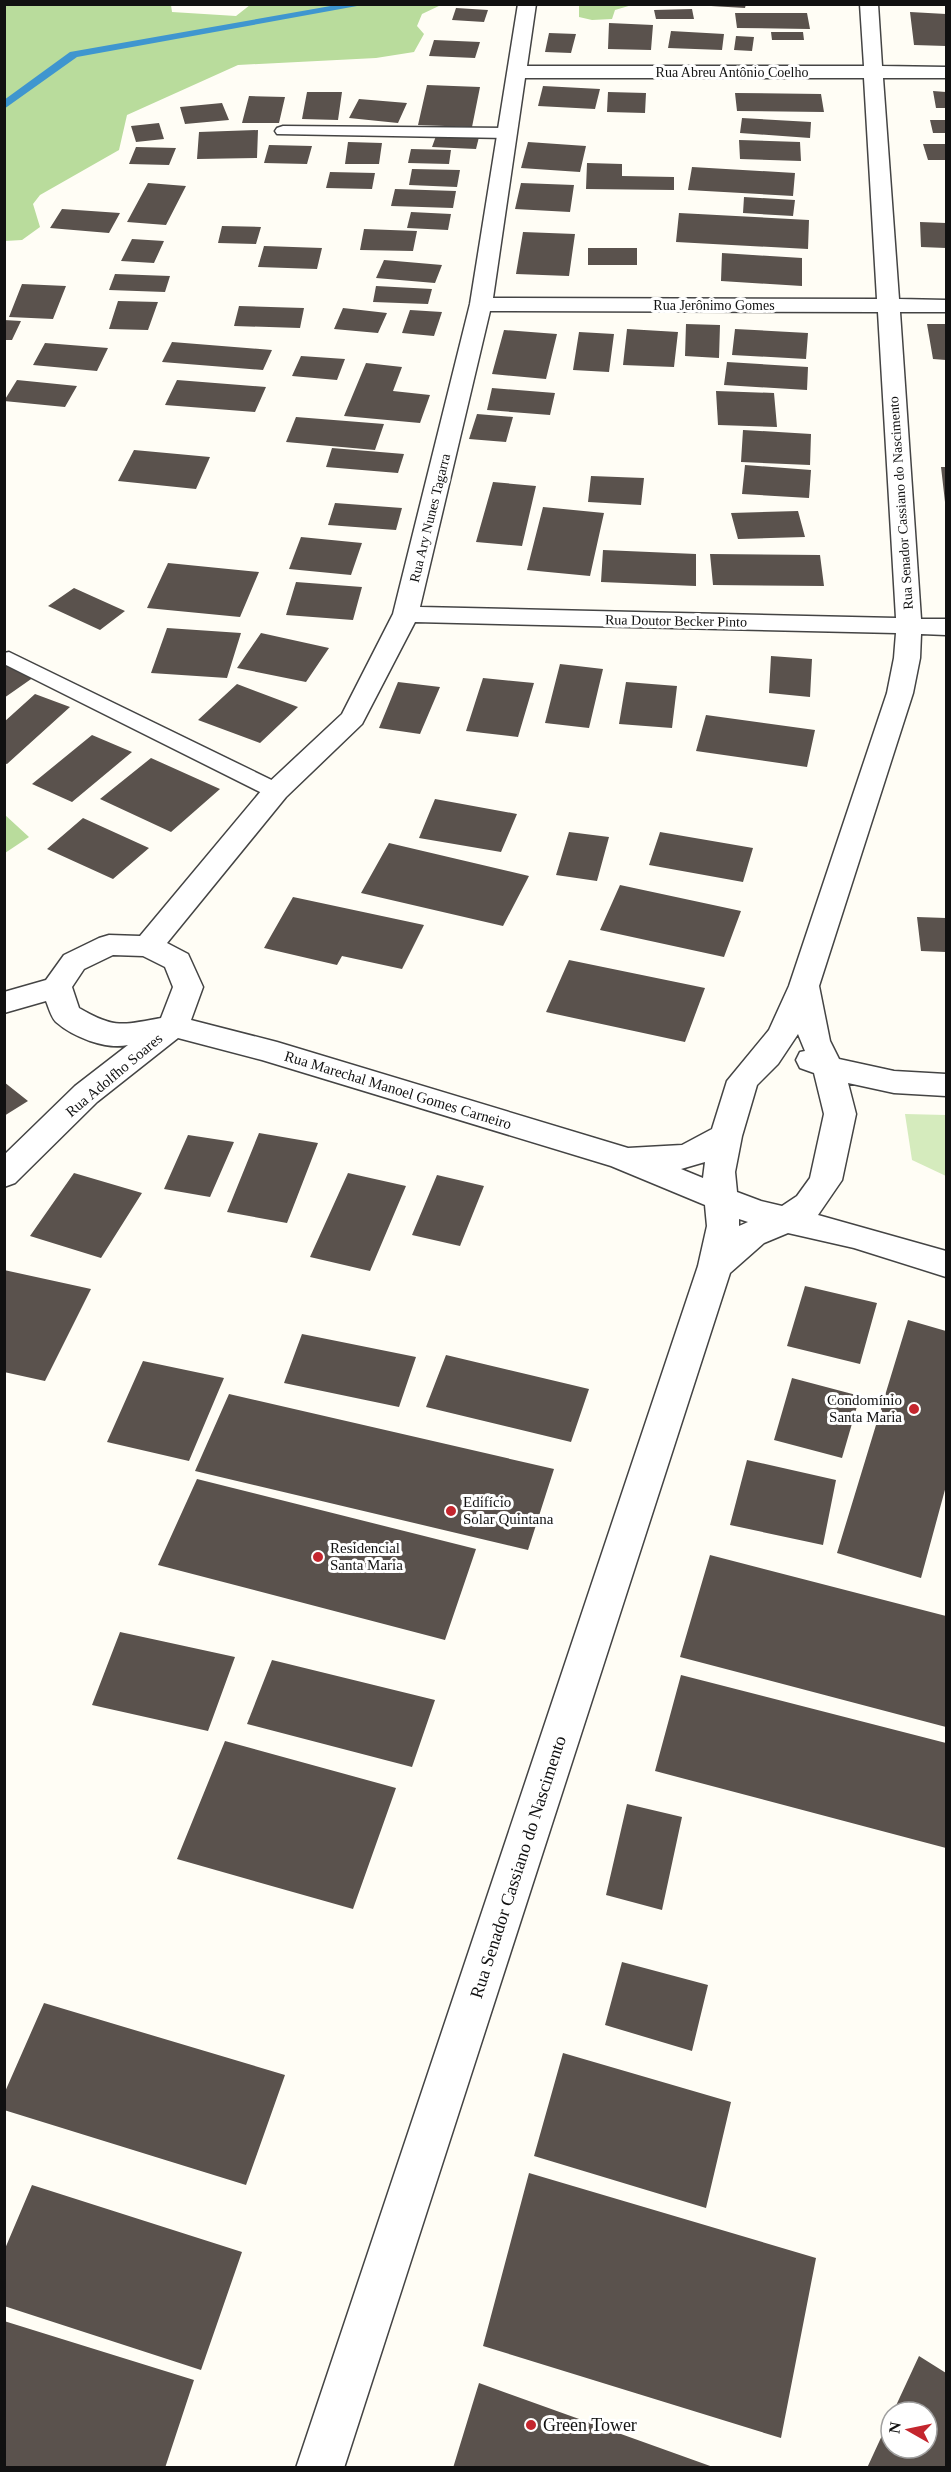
<svg xmlns="http://www.w3.org/2000/svg" width="951" height="2472" viewBox="0 0 951 2472" font-family="Georgia,serif">
	<style>
		.green { fill: #d5ebbd }
		.forest { fill: #b9dc9c }
		.lines { fill: none; stroke-linecap: round; stroke-linejoin: round }
		.stream { fill: #3f96cf; fill-rule: evenodd }
		.building { fill: #5a524d }
		.lane-casing { stroke: #444; stroke-width: 3 }
		.street-casing { stroke: #444; stroke-width: 3 }
		.lane { fill: #fff; fill-rule: evenodd }
		.street { fill: #fff; fill-rule: evenodd }
		.poi-dot { fill: #c4262e; stroke: #fff; stroke-width: 2 }
		.labels { text-anchor: middle; dominant-baseline: central; stroke-width: 6; stroke-linejoin: round; paint-order: stroke }
		.far-street-label { font-size: 14px; fill: #111; stroke: #fff }
		.street-label { font-size: 15px; fill: #111; stroke: #fff }
		.poi-label { font-size: 15px; fill: #111; stroke: #fff; text-anchor: start }
		.near-street-label { font-size: 18px; fill: #111; stroke: #fff }
		.near-poi-label { font-size: 18px; fill: #111; stroke: #fff; text-anchor: start }
	</style>
	<rect width="100%" height="100%" fill="#fffdf5"/>
	<!-- green -->
	<path class="green" d="M905,1114L946,1115V1176L912,1160Z"/>
	<!-- forest -->
	<path class="forest" d="M5,4L171,5L172,12L236,16L250,5H441L422,14L417,26L424,34L414,52L376,58L238,65L127,115L119,150L40,195L33,204L40,227L22,240L5,241Z
		M579,5V4L632,5L615,10L612,19L592,20L579,17Z
		M4,814L29,837L5,853H4Z"/>
	<g class="lines">
		<!-- stream -->
		<path class="stream" d="M342,4H368L77,57L4,109V100L70,52Z"/>
	</g>
	<!-- building -->
	<path class="building" d="M711,4H746L745,8L711,6Z
		M456,8L488,10L484,22L452,20Z
		M692,9L694,19H656L654,10Z
		M910,12L946,14V46L914,45Z
		M735,13H807L810,29L737,28Z
		M609,23L653,25L651,50L608,49Z
		M671,31L724,34L722,50L668,48Z
		M771,32H803L804,40H772Z
		M549,33L576,34L571,53L545,52Z
		M736,36L754,37L752,51L734,50Z
		M434,40L480,42L475,58L429,56Z
		M427,85L480,87L472,127L418,125Z
		M543,86L600,89L595,109L538,106Z
		M933,91L946,92V108H936Z
		M307,92H342L338,120L302,119Z
		M608,92L646,93L645,113L607,112Z
		M735,93L821,94L824,112L737,111Z
		M249,96L285,97L279,123H242Z
		M359,99L407,103L398,123L349,118Z
		M222,103L229,120L185,124L180,107Z
		M742,118L811,122L810,138L740,133Z
		M930,120H946V133H933Z
		M159,123L164,139L136,142L131,126Z
		M258,130L257,158L197,159L199,132Z
		M436,136L479,137L476,149L432,147Z
		M739,140L800,142L801,161L740,159Z
		M348,142L382,143L379,164H345Z
		M528,142L586,146L580,172L521,168Z
		M923,144H946V160H928Z
		M269,145L312,146L307,164L264,163Z
		M136,147L176,148L169,165L129,164Z
		M411,149L451,150L449,164L408,163Z
		M587,163L622,164V176L674,177V190L586,189Z
		M692,167L795,173L793,196L688,190Z
		M412,169L460,170L457,187L409,185Z
		M330,172L375,173L372,189L326,188Z
		M148,183L186,186L166,225L127,222Z
		M521,183L574,185L570,212L515,209Z
		M395,189L456,191L453,208L391,206Z
		M744,197L795,200L793,216L743,213Z
		M62,209L120,213L109,233L50,228Z
		M411,212L451,214L448,230L407,228Z
		M679,213L809,220L808,249L676,242Z
		M920,222L946,223V248L921,247Z
		M222,226L261,227L256,244L218,243Z
		M364,229L417,231L413,251L360,250Z
		M523,232L575,234L569,276L516,274Z
		M132,239L164,241L154,263L121,261Z
		M264,246L322,248L317,269L258,267Z
		M588,248H637V265H588Z
		M722,253L802,258V286L721,281Z
		M384,260L442,265L435,283L376,278Z
		M115,274L170,276L165,292L109,290Z
		M22,284L66,286L53,319L9,317Z
		M376,286L432,289L428,304L373,302Z
		M118,301L158,302L148,330L109,329Z
		M239,306L304,308L300,328L234,326Z
		M343,308L387,313L378,333L334,329Z
		M410,310L442,312L434,336L402,333Z
		M4,320L21,321L12,340H4Z
		M686,324L720,325L719,358L685,356Z
		M927,324H946V360L933,359Z
		M627,329L678,332L674,367L623,365Z
		M735,329L808,333L806,359L732,355Z
		M504,330L557,334L546,379L492,374Z
		M579,332L614,334L609,372L573,370Z
		M172,342L272,350L263,370L162,362Z
		M45,343L108,348L97,371L33,365Z
		M301,356L345,359L337,380L292,376Z
		M727,362L808,367L807,390L724,385Z
		M366,363L402,367L393,391L430,395L420,423L344,416Z
		M17,380L77,386L65,407L4,401Z
		M177,380L266,387L255,412L165,405Z
		M492,388L555,393L550,415L487,410Z
		M716,391L774,393L777,427L718,425Z
		M477,414L513,417L506,442L469,439Z
		M296,417L384,424L375,450L286,442Z
		M743,430L811,434L810,465L741,462Z
		M332,448L404,454L398,473L326,467Z
		M134,450L210,457L196,489L118,481Z
		M745,465L811,470L809,498L742,494Z
		M941,467H946V502H945Z
		M591,476L644,478L641,505L588,502Z
		M493,482L536,486L522,546L476,542Z
		M335,503L402,508L396,530L328,525Z
		M543,507L604,513L590,576L527,570Z
		M798,511L805,537L738,539L731,513Z
		M301,537L362,543L351,575L289,569Z
		M603,550L696,554V586L601,582Z
		M710,554L820,555L824,586L713,585Z
		M168,563L259,572L240,617L147,608Z
		M296,582L362,587L353,620L286,615Z
		M74,588L125,611L100,630L48,606Z
		M167,628L241,633L227,678L151,673Z
		M261,633L329,648L306,682L237,668Z
		M771,656L812,659L810,697L769,693Z
		M4,663L34,677L4,698Z
		M560,664L603,669L589,728L545,723Z
		M483,678L534,683L518,737L466,731Z
		M398,682L440,687L420,734L379,728Z
		M626,682L677,686L672,728L619,724Z
		M237,684L298,707L260,743L198,720Z
		M35,694L70,707L7,764L4,763V722Z
		M706,715L815,730L807,767L696,751Z
		M92,735L132,752L72,802L32,784Z
		M151,758L220,789L171,832L100,799Z
		M435,799L517,814L501,852L419,838Z
		M83,818L149,848L113,879L47,849Z
		M569,832L609,837L597,881L556,875Z
		M660,832L753,848L743,882L649,865Z
		M389,843L529,876L503,926L361,893Z
		M620,885L741,911L724,957L600,930Z
		M293,897L424,925L402,969L342,956L337,965L264,948Z
		M917,917L946,918V952L921,951Z
		M569,960L705,988L685,1042L546,1012Z
		M4,1082L28,1101L4,1116Z
		M259,1133L318,1143L287,1223L227,1212Z
		M188,1135L234,1142L210,1197L164,1189Z
		M74,1173L142,1193L101,1258L30,1236Z
		M348,1173L406,1186L370,1271L310,1257Z
		M437,1175L484,1186L460,1246L412,1235Z
		M4,1270L91,1289L45,1381L4,1372Z
		M805,1286L877,1303L860,1364L787,1346Z
		M908,1320L946,1331V1486L921,1578L837,1553Z
		M302,1334L416,1357L399,1407L284,1383Z
		M446,1355L589,1389L571,1442L426,1407Z
		M143,1361L224,1378L189,1461L107,1442Z
		M792,1378L860,1396L842,1458L774,1440Z
		M229,1394L554,1469L528,1550L195,1471Z
		M747,1460L836,1480L823,1545L730,1525Z
		M197,1479L476,1549L445,1640L158,1565Z
		M710,1555L946,1616V1727L680,1657Z
		M120,1632L235,1657L208,1731L92,1705Z
		M272,1660L435,1700L412,1767L247,1724Z
		M681,1675L946,1743V1848L655,1771Z
		M225,1741L396,1788L353,1909L177,1859Z
		M627,1804L682,1817L662,1910L606,1895Z
		M622,1962L708,1985L692,2051L605,2025Z
		M44,2003L285,2075L246,2185L4,2110V2094Z
		M563,2053L731,2102L706,2208L534,2156Z
		M529,2173L816,2258L781,2438L483,2346Z
		M32,2185L242,2252L201,2370L4,2306V2251Z
		M4,2321L194,2380L165,2468H4Z
		M919,2356L946,2373V2468H867L891,2416V2448H927V2412H893Z
		M479,2383L713,2467V2468H453Z"/>
	<g class="lines">
		<!-- lane casing -->
		<g class="lane-casing">
			<path id="lane" d="M283,126L507,128L515,133L507,138L277,134L275,131L277,128Z
				M9,652L284,786L287,791L284,796L276,798L268,796L4,664V653Z"/>
		</g>
		<!-- street casing -->
		<g class="street-casing">
			<path id="street" d="M518,4H536L527,66H864L860,4H878L882,66L946,67V78H883L899,299L946,300V312H900L921,619H946V635L921,634L920,658L913,693L819,986L830,1041L839,1059L894,1071L946,1074V1096L894,1093L848,1083L856,1114L842,1180L818,1215L946,1251V1277L854,1248L788,1233L764,1243L730,1273L344,2468H296L698,1266L707,1226L705,1205L611,1166L262,1060L178,1038L97,1102L15,1183L4,1187V1155L75,1086L128,1045C106,1050 73,1037 56,1022C51,1017 49,1008 46,1001L4,1013V992L46,980L64,955L99,938L109,935L140,936L266,785L342,714L393,614L470,304ZM525,78H864L877,299L493,298ZM490,311L878,312L896,618L420,607ZM415,622L896,633L894,658L887,693L789,986L769,1030L727,1081L712,1129L682,1145L628,1148L277,1042L191,1020L203,987L188,954L167,943L286,797L362,724ZM113,955L143,956L165,967L173,987L161,1018C122,1025 115,1029 79,1008L72,987L84,969ZM798,1034L805,1051L800,1052L796,1060L800,1068L814,1073L824,1114L810,1178L797,1196L782,1206L761,1201L737,1192L735,1172L742,1136L757,1085L778,1064ZM705,1162L703,1178L681,1169ZM739,1219L748,1222L739,1226Z"/>
		</g>
		<!-- lane -->
		<use href="#lane" class="lane"/>
		<!-- street -->
		<use href="#street" class="street"/>
	</g>
	<!-- markers -->
	<g class="poi-dot">
		<circle cx="914" cy="1409" r="6"/>
		<circle cx="451" cy="1511" r="6"/>
		<circle cx="318" cy="1557" r="6"/>
		<circle cx="531" cy="2425" r="6"/>
	</g>
	<g class="labels">
		<!-- far-street labels -->
		<g class="far-street-label">
			<text x="732" y="72">Rua Abreu Antônio Coelho</text>
			<text x="714" y="305">Rua Jerônimo Gomes</text>
			<text transform="translate(901 503) rotate(-94)">Rua Senador Cassiano do Nascimento</text>
			<text transform="translate(430 518) rotate(-76)">Rua Ary Nunes Tagarra</text>
			<text transform="translate(676 621) rotate(1)">Rua Doutor Becker Pinto</text>
		</g>
		<!-- street labels -->
		<g class="street-label">
			<text transform="translate(114 1075) rotate(-40)">Rua Adolfho Soares</text>
			<text transform="translate(398 1090) rotate(17)">Rua Marechal Manoel Gomes Carneiro</text>
		</g>
		<!-- poi labels -->
		<g class="poi-label">
			<text x="902" y="1400" text-anchor="end">Condomínio<tspan x="902" dy="17">Santa Maria</tspan></text>
			<text x="463" y="1502">Edifício<tspan x="463" dy="17">Solar Quintana</tspan></text>
			<text x="330" y="1548">Residencial<tspan x="330" dy="17">Santa Maria</tspan></text>
		</g>
		<!-- near-street labels -->
		<g class="near-street-label">
			<text transform="translate(518 1867) rotate(-72)">Rua Senador Cassiano do Nascimento</text>
		</g>
		<!-- near-poi labels -->
		<g class="near-poi-label">
			<text x="543" y="2425">Green Tower</text>
		</g>
	</g>
	<!-- border -->
	<rect width="951" height="2472" fill="none" stroke="#111111" stroke-width="12"/>
	<!-- north arrow -->
	<g transform="translate(909 2430) rotate(279)"><circle r="28" fill="#ffffff" stroke="#a0a0a0" stroke-width="1.5"/>
	<path d="M0-4.5L10 22L0 15L-10 22Z" fill="#c4262e"/>
	<text y="-9" font-size="16" font-weight="bold" text-anchor="middle" fill="#111111">N</text>
	</g>
</svg>
